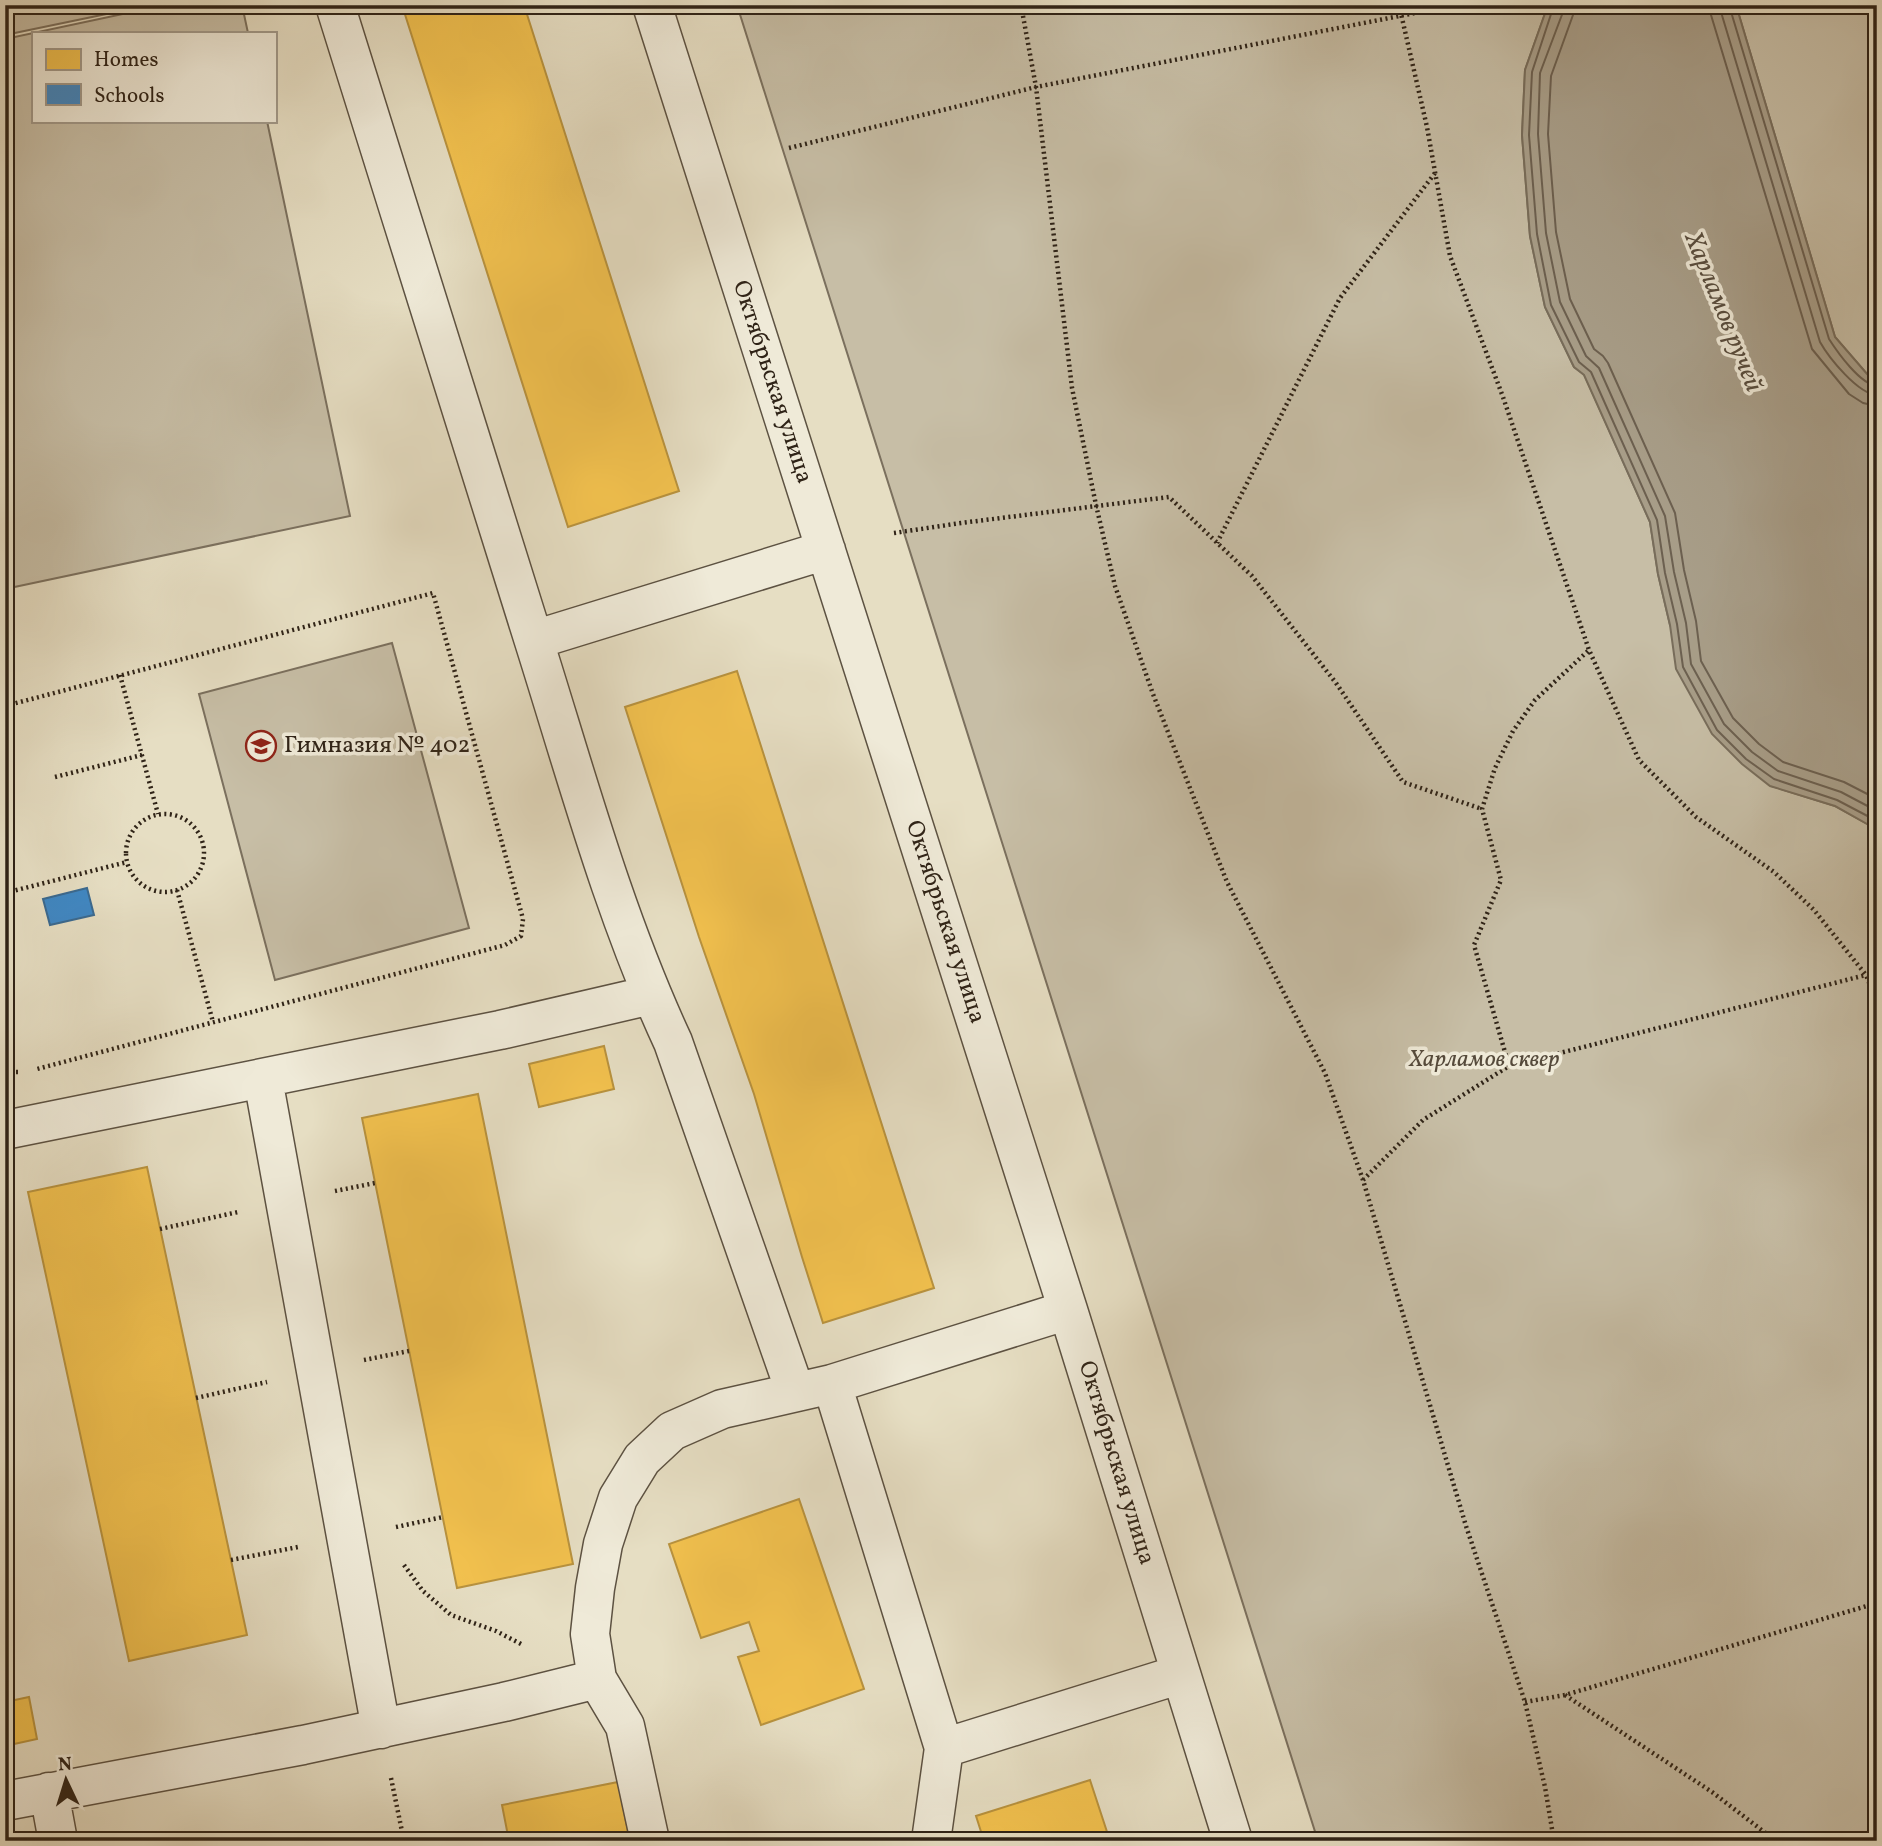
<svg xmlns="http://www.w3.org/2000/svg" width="1882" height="1846" viewBox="0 0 1882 1846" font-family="Vollkorn,serif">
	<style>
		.green { fill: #c7bea6; stroke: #7b705e; stroke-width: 2 }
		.water { fill: #a89e89; stroke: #786d5b; stroke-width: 2 }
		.homes { fill: #f2c14e; stroke: #b8923e; stroke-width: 2 }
		.schools { fill: #3f88c5; stroke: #3a6a91; stroke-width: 2 }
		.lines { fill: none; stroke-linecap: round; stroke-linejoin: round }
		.shore { stroke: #6c6050; stroke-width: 2 }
		.minor-casing { stroke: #5d5242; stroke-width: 41 }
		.path { stroke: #2f2317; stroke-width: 4.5; stroke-dasharray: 2 3.5; stroke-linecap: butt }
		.minor { stroke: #efead8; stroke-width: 38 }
		.labels { text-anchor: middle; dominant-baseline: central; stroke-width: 7; stroke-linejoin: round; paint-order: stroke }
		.street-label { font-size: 24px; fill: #2f2317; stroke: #efead8 }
		.poi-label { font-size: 24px; fill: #2f2317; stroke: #efead8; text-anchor: start }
		.park-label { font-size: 24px; font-style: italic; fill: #554a3b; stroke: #efead8 }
		.water-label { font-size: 26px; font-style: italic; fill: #594e3f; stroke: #efead8 }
	</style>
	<rect width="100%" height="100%" fill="#e6dec3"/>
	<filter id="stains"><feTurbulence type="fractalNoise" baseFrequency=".00286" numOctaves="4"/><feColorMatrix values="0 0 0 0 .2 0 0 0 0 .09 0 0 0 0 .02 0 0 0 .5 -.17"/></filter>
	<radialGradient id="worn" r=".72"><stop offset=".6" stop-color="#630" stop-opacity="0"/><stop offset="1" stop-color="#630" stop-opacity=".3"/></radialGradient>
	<!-- green -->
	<path class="green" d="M5,5H150L5,35Z
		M165,5H242L248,33H33V121H267L350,516L5,589V39Z
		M737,5H1548L1525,70L1522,135L1530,236L1545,307L1574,367L1584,374L1650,522L1658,574L1670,625L1771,786L1835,806L1875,828L1877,833V1841H1318Z
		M1736,5H1877V381L1867,374L1835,337Z
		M392,643L469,928L275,980L199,694Z"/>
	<!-- water -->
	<path class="water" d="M1548,5H1736L1835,337L1867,374L1877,381V833L1874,828L1835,806L1770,786L1742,764L1712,734L1676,669L1670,625L1658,574L1650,522L1584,375L1574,367L1545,307L1530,236L1522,135L1525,70Z"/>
	<!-- homes -->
	<path class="homes" d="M402,5H524L679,491L568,527Z
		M737,671L934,1288L823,1323L802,1257L754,1094L699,937L625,707Z
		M604,1046L614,1089L539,1107L529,1064Z
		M478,1094L573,1564L457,1588L362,1118Z
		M147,1167L247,1635L129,1661L28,1192Z
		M799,1499L864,1689L761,1725L738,1657L759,1651L749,1622L701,1638L669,1544Z
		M29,1697L37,1739L5,1746V1702Z
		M1090,1780L1110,1841H984L976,1816Z
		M618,1782L630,1841H509L502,1805Z"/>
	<!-- schools -->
	<path class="schools" d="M87,888L94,915L50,925L43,899Z"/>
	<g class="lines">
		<!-- shore -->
		<path class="shore" d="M1554,5L1532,72L1529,135L1537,234L1551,305L1579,362L1591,372L1657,520L1665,573L1677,624L1683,667L1717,730L1746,759L1774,779L1837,800L1877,821
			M1563,5V12L1540,73L1538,134L1546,233L1560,302L1586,356L1599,368L1665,516L1674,572L1686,623L1691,664L1724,724L1752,752L1778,771L1841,792L1877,811
			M1574,5L1573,15L1551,76L1548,134L1556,232L1570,299L1594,349L1603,356L1608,363L1675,513L1684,570L1696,621L1701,661L1733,718L1759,744L1783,762L1844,782L1877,799
			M1710,5L1711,15L1812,349L1849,394L1863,403L1877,406
			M1720,5L1721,12L1820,342C1829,358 1858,394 1877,395
			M1729,5L1829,339C1838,353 1860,384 1877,386"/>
		<!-- minor casing -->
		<g class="minor-casing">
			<path id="minor" d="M335,5C401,216 467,428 533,638C576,774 613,913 673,1042L795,1391
				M652,5L1068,1310L1233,1841
				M534,640L826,550
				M263,1079L381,1729
				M5,1130L500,1030L651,995
				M832,1384L944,1748
				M597,1679L590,1634L595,1588L603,1544L618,1498L642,1459L672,1431L722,1409L832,1384L1068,1310
				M49,1792L58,1841
				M5,1801L303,1745L504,1702L597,1679L625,1726L650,1841
				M931,1841L944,1748L1181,1674"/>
		</g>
		<!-- path -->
		<path class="path" d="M1021,5L1036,87L1072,388L1096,505L1115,586L1153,694L1227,882L1325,1073L1363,1180L1466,1526L1525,1702L1545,1787L1554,1841
			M1399,5L1427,127L1450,256L1503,397L1589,650L1639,760L1696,817L1774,872L1814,910L1866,975L1877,1003
			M789,148L1036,87L1456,5
			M894,533L961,523L1169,497L1252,576L1336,683L1403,782L1482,809
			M1217,543L1340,298L1435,173
			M120,675L158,814
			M5,706L433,593L523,919L521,936L505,945L37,1069
			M55,777L142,755
			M126 853a39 39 0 1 1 78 0a39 39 0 1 1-78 0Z
			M177,890L213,1022
			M5,893L127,862
			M1509,1066L1474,945L1501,880L1482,809L1495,768L1513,731L1535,700L1589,650
			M5,1072H21
			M1363,1180L1423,1120L1509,1066L1866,975
			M335,1191L375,1183
			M160,1229L238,1212
			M364,1360L409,1351
			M196,1398L267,1382
			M396,1527L443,1517
			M231,1560L298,1547
			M404,1565L423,1591L451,1615L496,1631L521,1644
			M1565,1695L1712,1792L1776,1841
			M1525,1702L1565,1695L1877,1603
			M391,1778L404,1841"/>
		<!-- minor -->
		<use href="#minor" class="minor"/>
	</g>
	<!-- icons -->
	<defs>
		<g id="school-ring" transform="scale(1.575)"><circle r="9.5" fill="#efead8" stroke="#8f2418" stroke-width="1.5"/><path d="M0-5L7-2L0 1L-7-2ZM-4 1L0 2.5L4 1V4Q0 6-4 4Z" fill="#8f2418"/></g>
	</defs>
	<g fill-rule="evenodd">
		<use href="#school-ring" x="261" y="746"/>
	</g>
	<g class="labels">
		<!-- street labels -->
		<g class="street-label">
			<text transform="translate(772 382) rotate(72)">Октябрьская улица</text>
			<text transform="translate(945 922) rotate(72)">Октябрьская улица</text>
			<text transform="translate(1116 1463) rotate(73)">Октябрьская улица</text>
		</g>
		<!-- poi labels -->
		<g class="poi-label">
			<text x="284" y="746">Гимназия № 402</text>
		</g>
		<!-- park labels -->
		<g class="park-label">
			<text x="1484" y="1060">Харламов сквер</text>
		</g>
		<!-- water labels -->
		<g class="water-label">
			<text transform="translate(1723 312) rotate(68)">Харламов ручей</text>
		</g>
	</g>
	<!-- margin -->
	<rect width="1882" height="1846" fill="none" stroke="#e6dec3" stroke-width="28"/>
	<rect x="7" y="7" width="1868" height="1832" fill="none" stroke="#2f2317" stroke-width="3.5"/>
	<rect x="14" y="14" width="1854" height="1818" fill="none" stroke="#2f2317" stroke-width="2"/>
	<!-- legend -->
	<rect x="32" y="32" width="245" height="91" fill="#efead8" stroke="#a29a8b" stroke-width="2"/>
	<rect x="46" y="49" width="35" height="21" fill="#f2c14e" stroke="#a29a8b" stroke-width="2"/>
	<text x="94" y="66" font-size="21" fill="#2f2317">Homes</text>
	<rect x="46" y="84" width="35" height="21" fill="#3f88c5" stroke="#a29a8b" stroke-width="2"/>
	<text x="94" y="102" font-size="21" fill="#2f2317">Schools</text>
	<!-- north arrow -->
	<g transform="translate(66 1780) rotate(356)" stroke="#efead8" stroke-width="5" paint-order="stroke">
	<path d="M0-5L12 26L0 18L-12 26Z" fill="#2f2317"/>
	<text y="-10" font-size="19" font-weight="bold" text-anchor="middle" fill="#2f2317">N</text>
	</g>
	<rect width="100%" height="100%" filter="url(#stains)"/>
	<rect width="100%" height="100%" fill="url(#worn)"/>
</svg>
